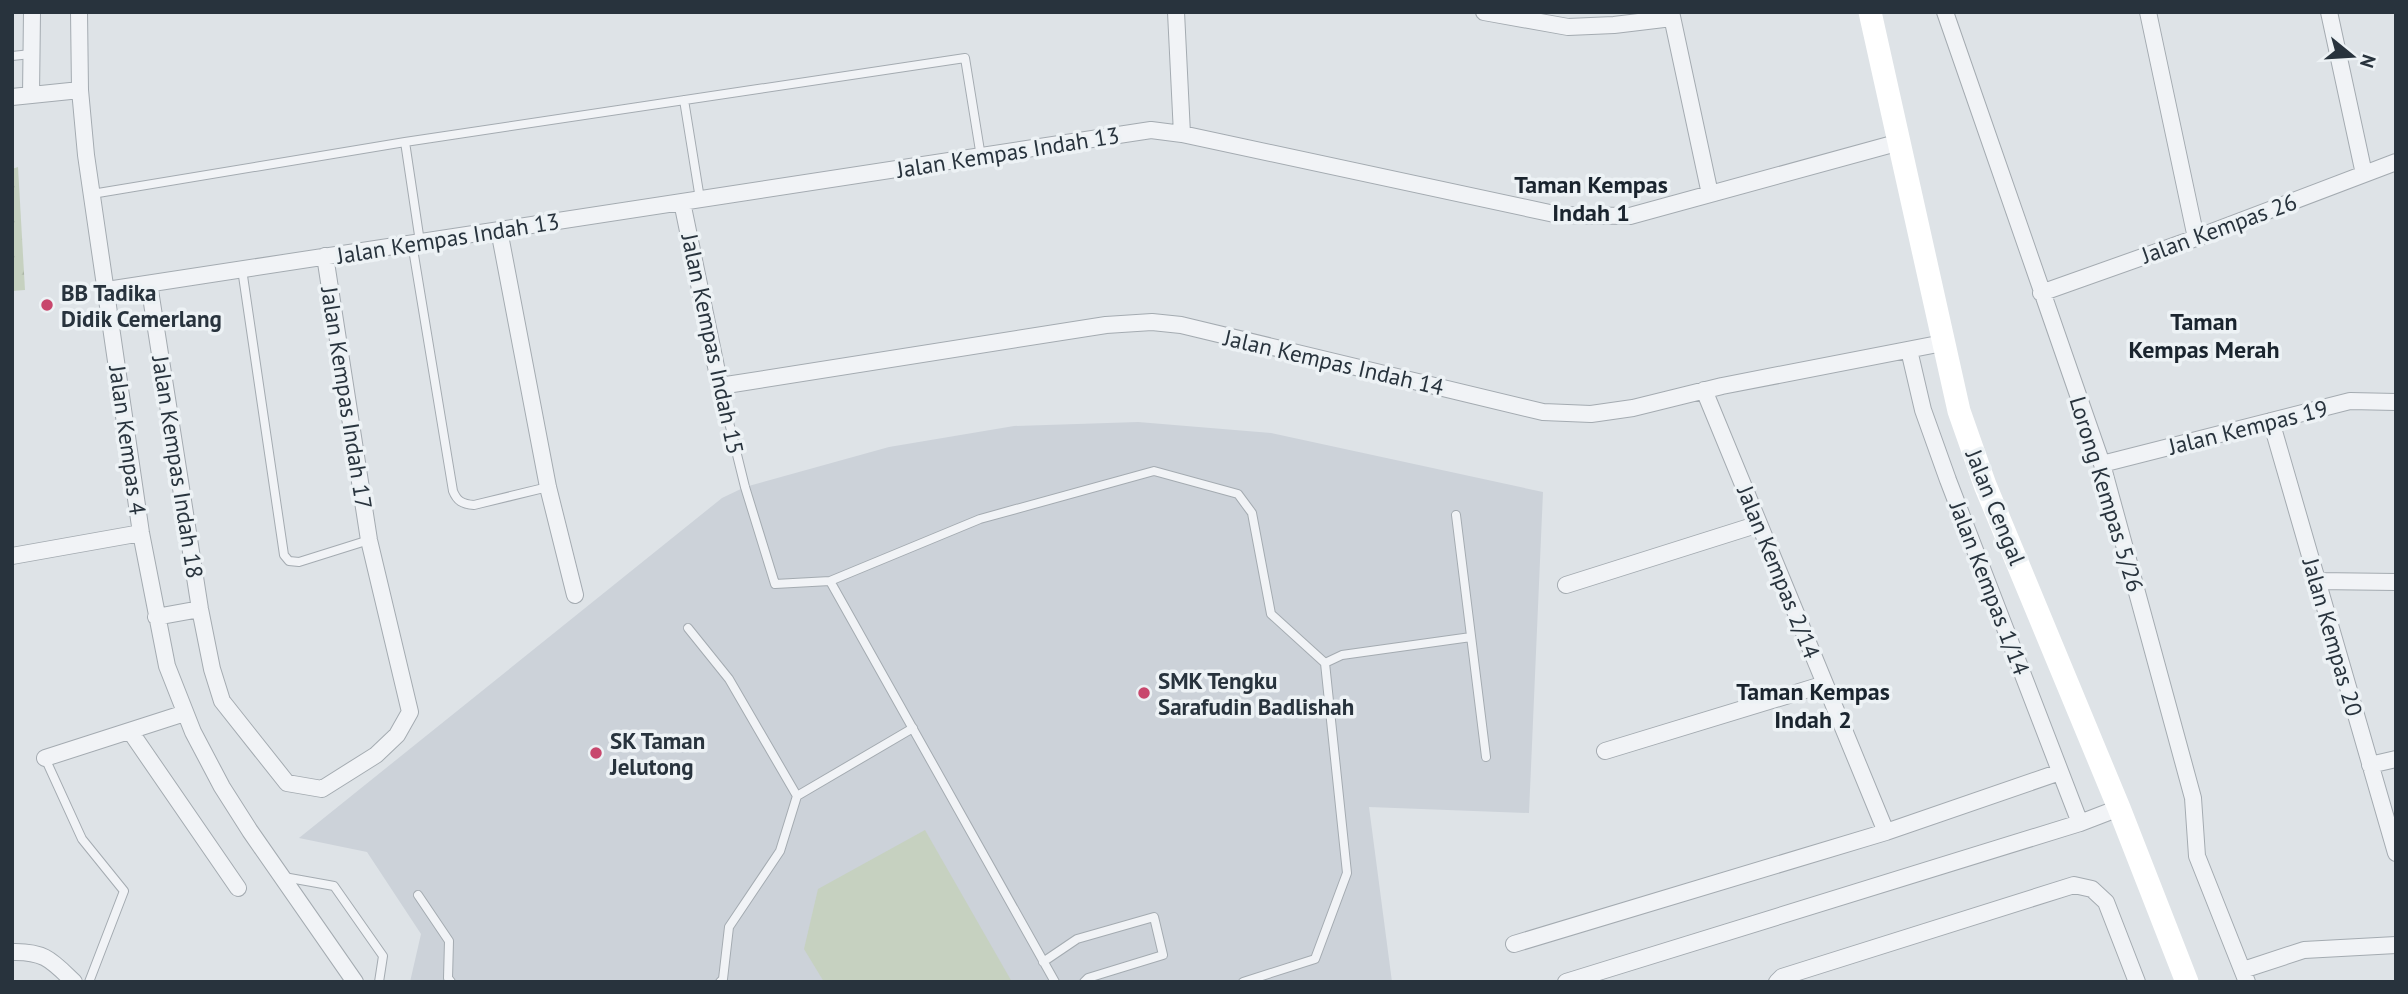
<svg xmlns="http://www.w3.org/2000/svg" width="2408" height="994" viewBox="0 0 2408 994" font-family="'PT Sans',sans-serif">
	<style>
		.built { fill: #ccd2d9 }
		.grass { fill: #c6d1c0 }
		.forest { fill: url(#forest-firs) }
		.lines { fill: none; stroke-linecap: round; stroke-linejoin: round }
		.lane-casing { stroke: #a4abb1; stroke-width: 10 }
		.street-casing { stroke: #a4abb1; stroke-width: 18 }
		.lane { stroke: #f1f3f6; stroke-width: 8 }
		.street { stroke: #f1f3f6; stroke-width: 16 }
		.secondary { stroke: #fff; stroke-width: 23 }
		.poi-dot { fill: #c8476d; stroke: #edf2f5; stroke-width: 2.5 }
		.labels { text-anchor: middle; dominant-baseline: central; stroke-width: 7; stroke-linejoin: round; paint-order: stroke }
		.street-label { font-size: 23px; fill: #28333d; stroke: #edf2f5 }
		.poi-label { font-size: 23px; font-weight: bold; fill: #28333d; stroke: #edf2f5; text-anchor: start }
		.neighbourhood-label { font-size: 24px; font-weight: bold; fill: #1a242e; stroke: #edf2f5 }
	</style>
	<defs>
		<pattern id="forest-firs" width="22" height="20" patternUnits="userSpaceOnUse" patternTransform="scale(1.75)"><rect width="22" height="20" fill="#c6d1c0"/><path d="M5 1l3.5 6h-7zM16 11l3.5 6h-7z" fill="#aab4a6"/></pattern>
	</defs>
	<rect width="100%" height="100%" fill="#dee3e7"/>
	<!-- built -->
	<path class="built" d="M1138,422L1271,433L1543,492L1529,813L1369,807L1392,982H410L421,934L367,852L299,838L722,498L745,487L889,447L1014,426Z"/>
	<!-- grass -->
	<path class="grass" d="M925,830L1012,982H824L804,949L818,889Z"/>
	<!-- forest -->
	<path class="forest" d="M18,167L25,290L12,291V169Z"/>
	<g class="lines">
		<!-- lane casing -->
		<g class="lane-casing">
			<path id="lane" d="M12,56L31,54
				M684,100L700,199
				M405,142L420,242
				M92,194L405,142L965,58L981,157
				M412,243L453,491C457,501 462,504 474,505L548,487
				M242,269L284,555L289,561L299,562L369,540
				M720,386L745,487L775,584L830,581L980,519L1154,471L1238,494L1252,513L1271,614L1325,663L1347,873L1315,959L1243,982
				M1456,515L1486,757
				M830,581L1055,982
				M688,628L729,679L797,796
				M1325,663L1342,655L1471,637
				M45,758L82,839L124,891L89,982
				M284,877L334,886L383,956L379,982
				M418,895L449,941L448,978L451,982
				M1043,962L1077,939L1154,917L1163,955L1088,978L1084,982
				M720,982L723,979L729,927L780,851L797,796L913,728"/>
		</g>
		<!-- street casing -->
		<g class="street-casing">
			<path id="street" d="M79,12L80,90L86,155L141,533L167,666L193,732L222,787L250,831L355,982
				M1176,12L1182,134
				M1484,12L1568,27L1614,25L1672,18
				M1671,12L1710,194
				M1945,12L2102,464L2193,798L2197,856L2247,982
				M2148,12L2196,238
				M2329,12L2364,174
				M31,95L32,12
				M12,97L80,90
				M682,202L720,386L1106,325L1152,322L1181,325L1543,412L1591,414L1633,408L1722,386L1943,343
				M499,230L548,487L575,595
				M149,284L200,609L212,669L222,701L287,783L322,789L376,755L397,735L410,712L369,540L325,256
				M107,290L1151,130L1182,134L1559,215L1630,216L1900,142
				M2041,293L2196,238L2396,162
				M1909,350L1923,410L1948,480L2080,823
				M1704,390L1886,832
				M2271,421L2396,853
				M2102,464L2350,401L2396,402
				M12,556L141,533
				M2317,581L2396,582
				M1566,585L1759,524
				M156,617L200,609
				M130,731L238,888
				M1605,751L1825,684
				M45,758L185,713
				M2370,765L2396,759
				M1514,944L1886,832L2060,772
				M12,952C45,951 52,961 74,982
				M2243,970L2304,950L2396,945
				M1566,982L2080,823L2119,808
				M1777,982L1782,977L2074,885L2092,889L2106,902L2137,982"/>
		</g>
		<!-- lane -->
		<use href="#lane" class="lane"/>
		<!-- street -->
		<use href="#street" class="street"/>
		<!-- secondary -->
		<path class="secondary" d="M1870,12L1959,411L1985,485L2119,808L2187,982"/>
	</g>
	<!-- markers -->
	<g class="poi-dot">
		<circle cx="47" cy="305" r="7"/>
		<circle cx="1144" cy="693" r="7"/>
		<circle cx="596" cy="753" r="7"/>
	</g>
	<g class="labels">
		<!-- street labels -->
		<g class="street-label">
			<text transform="translate(1008 152) rotate(-9)">Jalan Kempas Indah 13</text>
			<text transform="translate(2219 228) rotate(-20)">Jalan Kempas 26</text>
			<text transform="translate(448 238) rotate(-9)">Jalan Kempas Indah 13</text>
			<text transform="translate(713 344) rotate(78)">Jalan Kempas Indah 15</text>
			<text transform="translate(1334 362) rotate(13)">Jalan Kempas Indah 14</text>
			<text transform="translate(347 398) rotate(81)">Jalan Kempas Indah 17</text>
			<text transform="translate(2248 427) rotate(-14)">Jalan Kempas 19</text>
			<text transform="translate(128 440) rotate(82)">Jalan Kempas 4</text>
			<text transform="translate(178 467) rotate(81)">Jalan Kempas Indah 18</text>
			<text transform="translate(2107 494) rotate(73)">Lorong Kempas 5/26</text>
			<text transform="translate(1996 507) rotate(68)">Jalan Cengal</text>
			<text transform="translate(1779 572) rotate(68)">Jalan Kempas 2/14</text>
			<text transform="translate(1990 588) rotate(69)">Jalan Kempas 1/14</text>
			<text transform="translate(2333 637) rotate(74)">Jalan Kempas 20</text>
		</g>
		<!-- poi labels -->
		<g class="poi-label">
			<text x="61" y="292">BB Tadika<tspan x="61" dy="26">Didik Cemerlang</tspan></text>
			<text x="1158" y="680">SMK Tengku<tspan x="1158" dy="26">Sarafudin Badlishah</tspan></text>
			<text x="610" y="740">SK Taman<tspan x="610" dy="26">Jelutong</tspan></text>
		</g>
		<!-- neighbourhood labels -->
		<g class="neighbourhood-label">
			<text x="1591" y="184">Taman Kempas<tspan x="1591" dy="28">Indah 1</tspan></text>
			<text x="2204" y="321">Taman<tspan x="2204" dy="28">Kempas Merah</tspan></text>
			<text x="1813" y="691">Taman Kempas<tspan x="1813" dy="28">Indah 2</tspan></text>
		</g>
	</g>
	<!-- border -->
	<rect width="2408" height="994" fill="none" stroke="#28333d" stroke-width="28"/>
	<!-- north arrow -->
	<g transform="translate(2352 56) rotate(108)" stroke="#edf2f5" stroke-width="5" paint-order="stroke">
	<path d="M0-5L12 26L0 18L-12 26Z" fill="#28333d"/>
	<text y="-10" font-size="19" font-weight="bold" text-anchor="middle" fill="#28333d">N</text>
	</g>
</svg>
